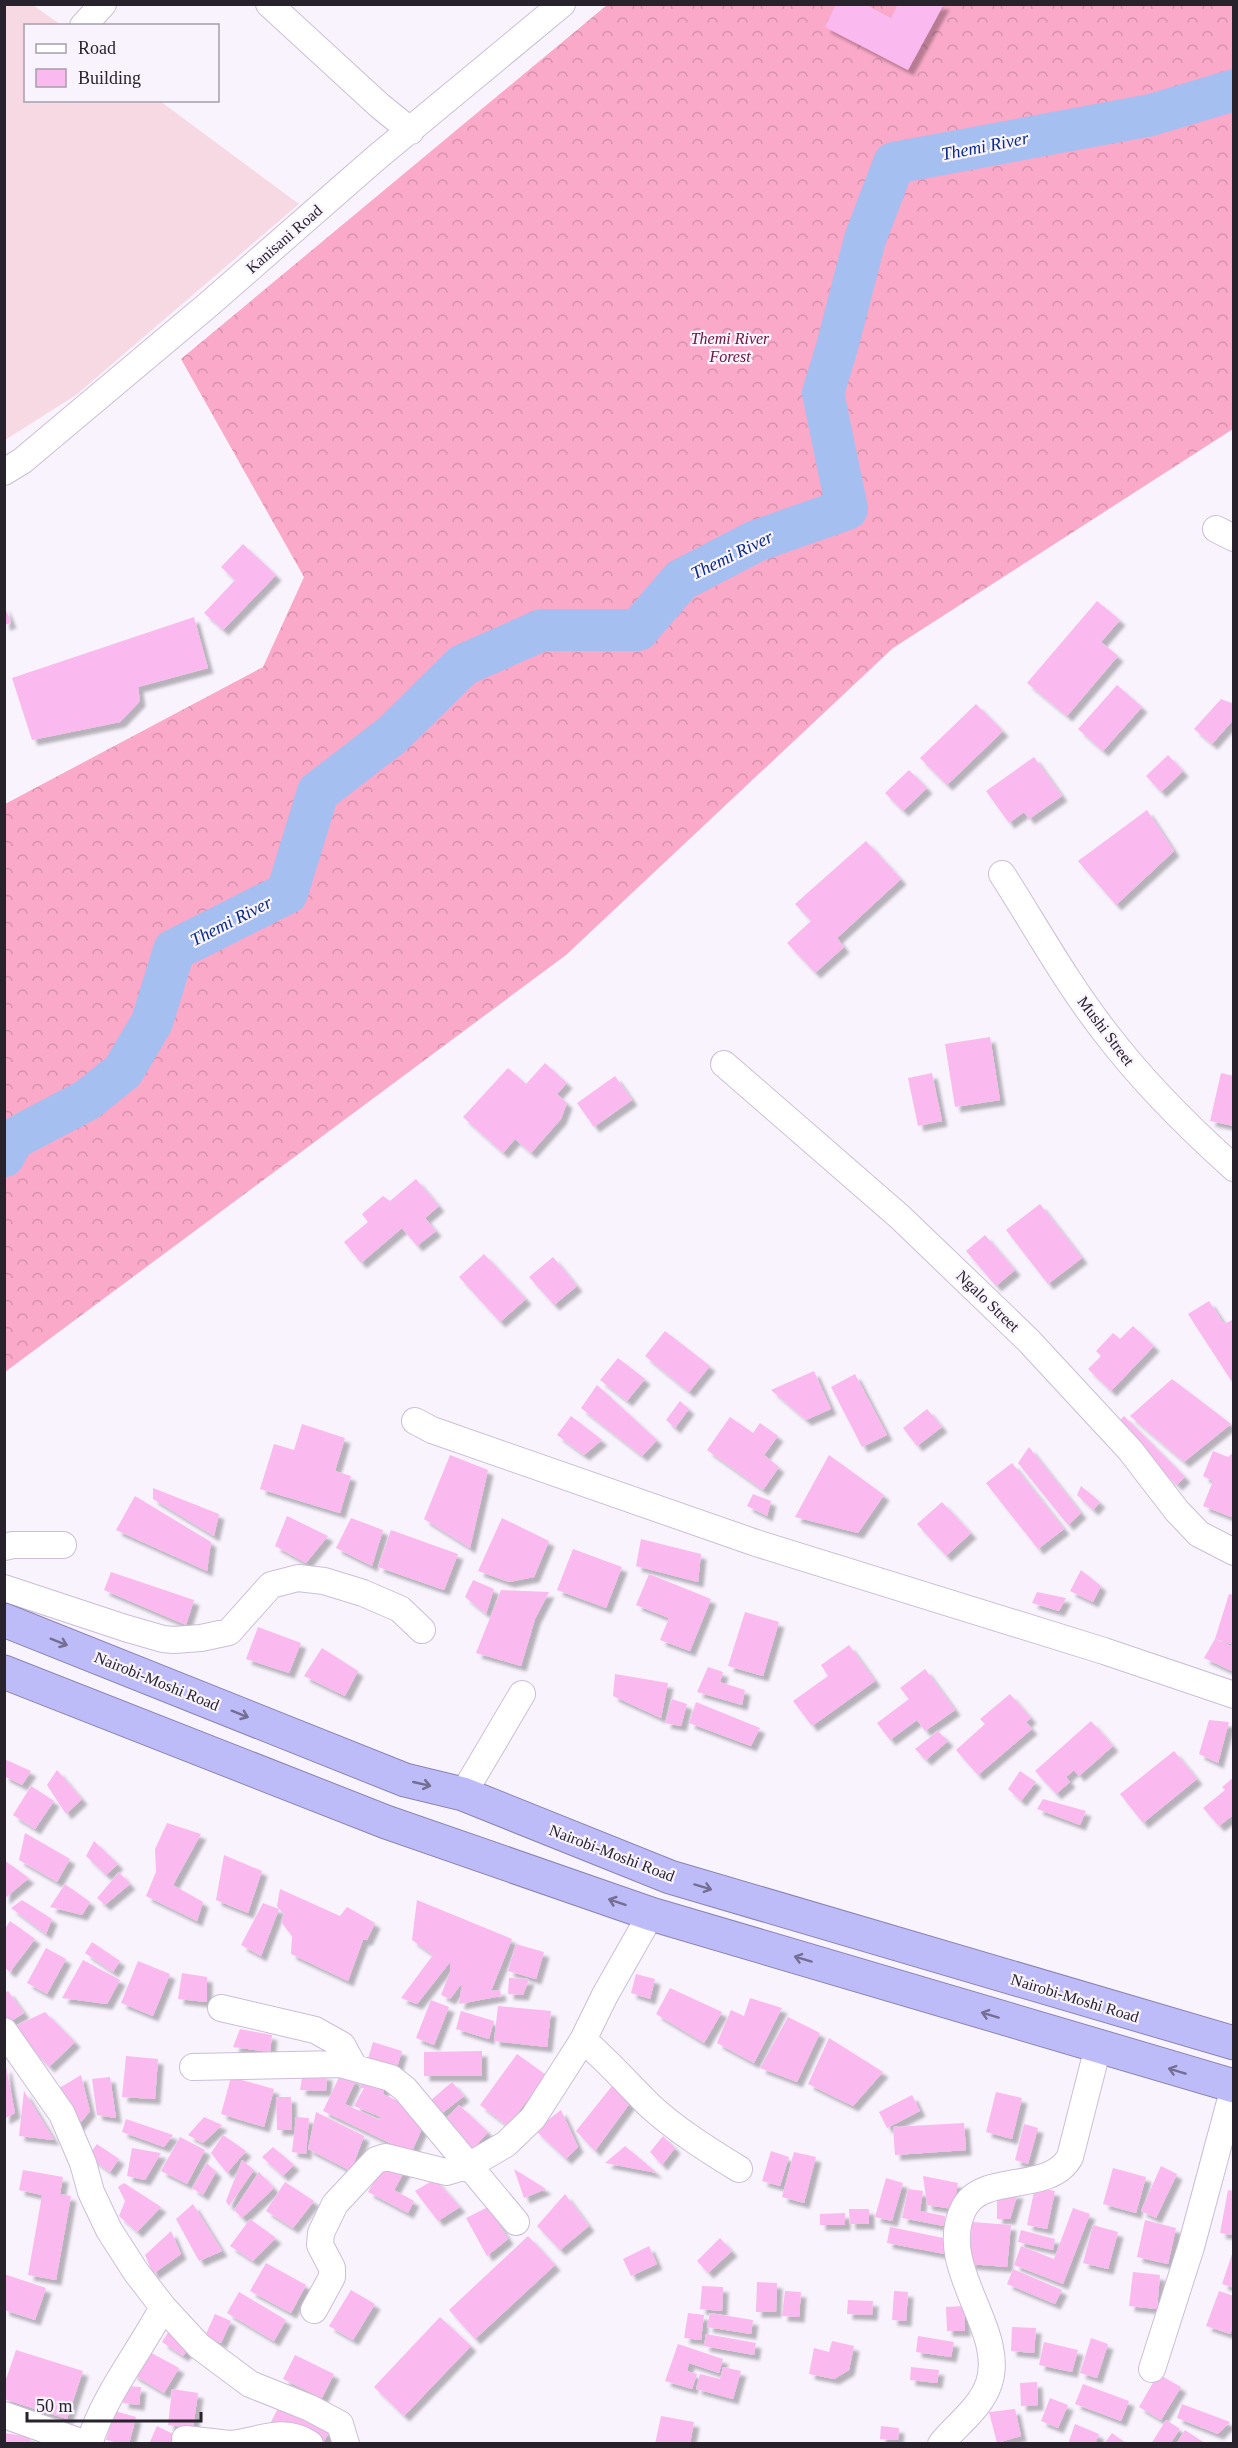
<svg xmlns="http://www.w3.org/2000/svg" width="1238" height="2448" viewBox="0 0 1238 2448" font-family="'Times New Roman',serif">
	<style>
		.grass { fill: #f7d9e3 }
		.forest { fill: url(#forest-crowns) }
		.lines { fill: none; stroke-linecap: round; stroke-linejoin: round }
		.river { stroke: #a5bff1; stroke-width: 42 }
		.building { fill: #fab9ef; filter: url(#shadow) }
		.street-casing { stroke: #ccbdd8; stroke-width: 28 }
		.highway-casing { stroke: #8a85b1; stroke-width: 35 }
		.street { stroke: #fff; stroke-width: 26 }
		.highway { stroke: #bebbf9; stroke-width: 33 }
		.oneway { stroke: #736e92 }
		.labels { text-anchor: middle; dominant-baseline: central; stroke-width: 4.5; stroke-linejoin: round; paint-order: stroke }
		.street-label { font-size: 16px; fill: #28222c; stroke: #f9f3fe }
		.park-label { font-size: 16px; font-style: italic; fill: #6a133f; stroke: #f9f3fe }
		.water-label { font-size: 18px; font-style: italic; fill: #082b87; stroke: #f9f3fe }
	</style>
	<defs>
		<pattern id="forest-crowns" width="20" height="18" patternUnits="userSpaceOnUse" patternTransform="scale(1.5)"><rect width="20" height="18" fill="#faa9c8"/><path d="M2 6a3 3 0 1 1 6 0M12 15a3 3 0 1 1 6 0" fill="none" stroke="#d691ac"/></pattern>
		<filter id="shadow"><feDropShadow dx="5.5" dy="5.5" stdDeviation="1.5" flood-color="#0004"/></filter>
	</defs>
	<rect width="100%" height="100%" fill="#f9f3fe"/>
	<!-- grass -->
	<path class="grass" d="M5,4L33,5L61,25L26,26V100L160,101L299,204L76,395L5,440Z"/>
	<!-- forest -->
	<path class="forest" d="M607,5H1233V429L893,648L566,955L5,1372V804L263,667L304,577L181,359Z"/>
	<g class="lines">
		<!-- river -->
		<path class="river" d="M4,1156L13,1139L87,1100L123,1071L152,1022L174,950L287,893L318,792L392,735L463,665L542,630H638L681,580L756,541L847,509L823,393L837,347L865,239L894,163L1151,115L1234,90"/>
	</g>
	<!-- building -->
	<path class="building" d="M836,4H865L891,18L898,4H944L908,70L825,27Z
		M243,544L276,575L223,630L204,613L235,580L221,567Z
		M1097,601L1120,620L1101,642L1118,656L1067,716L1027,683Z
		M4,605L11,623L4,625Z
		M194,617L208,668L138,687L140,701L120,722L32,740L12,678Z
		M1117,685L1142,707L1103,751L1078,729Z
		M1221,699L1234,704V719L1212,744L1194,729Z
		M976,704L1003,731L947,785L920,758Z
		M1168,755L1183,771L1161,792L1146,776Z
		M1034,757L1062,796L1029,819L1024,812L1009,823L986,791Z
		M909,770L927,788L903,811L885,793Z
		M1147,810L1174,851L1116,905L1078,861Z
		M866,841L901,879L837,938L844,947L815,973L787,943L811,921L795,904Z
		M990,1037L1000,1100L955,1107L945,1044Z
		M545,1063L567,1083L557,1094L567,1103L561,1119L531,1153L515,1139L503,1153L463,1117L508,1068L526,1084Z
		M932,1073L942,1121L918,1126L908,1078Z
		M1221,1073L1234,1076V1126L1210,1121Z
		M615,1076L632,1100L594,1127L577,1103Z
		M416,1179L439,1206L425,1218L436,1231L417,1246L402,1228L361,1263L344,1242L368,1222L362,1214L383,1196L390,1201Z
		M1040,1204L1082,1258L1048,1284L1006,1230Z
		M985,1235L1015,1270L996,1286L966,1251Z
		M484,1254L526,1299L500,1322L459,1277Z
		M553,1257L577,1286L554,1305L529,1277Z
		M1209,1301L1224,1324L1234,1319V1385L1188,1314Z
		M1133,1326L1154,1346L1111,1391L1088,1369L1101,1356L1096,1351L1113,1333L1120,1339Z
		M665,1331L710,1366L689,1392L645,1356Z
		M618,1358L645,1379L627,1401L600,1380Z
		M814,1371L831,1409L806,1420L771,1390Z
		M855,1374L887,1435L862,1447L831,1387Z
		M1172,1379L1231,1424L1184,1462L1130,1416Z
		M597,1385L657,1440L642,1456L581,1408Z
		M680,1401L689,1409L675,1428L666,1420Z
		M927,1409L942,1427L917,1446L903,1428Z
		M571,1416L602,1440L584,1455L557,1435Z
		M1124,1416L1185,1477L1177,1485L1114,1426Z
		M730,1417L753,1433L760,1423L778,1436L764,1455L779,1467L763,1490L707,1450Z
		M302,1424L345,1438L335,1471L351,1476L340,1513L260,1489L274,1444L294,1450Z
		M1029,1447L1081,1513L1068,1525L1018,1463Z
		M1213,1451L1228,1457L1234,1452V1518L1203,1506L1213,1481L1203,1476Z
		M450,1455L488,1470L470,1548L424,1519Z
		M829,1455L884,1495L858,1533L795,1517Z
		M1012,1463L1064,1529L1038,1549L986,1483Z
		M1081,1486L1100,1502L1093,1510L1077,1495Z
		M153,1488L219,1514L214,1536L153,1499Z
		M753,1494L771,1501L767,1516L747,1506Z
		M135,1496L211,1542L207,1571L116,1530Z
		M942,1502L971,1533L946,1556L917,1524Z
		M287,1516L328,1536L306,1563L275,1546Z
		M351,1518L383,1530L372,1566L336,1548Z
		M502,1518L549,1541L534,1577L509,1582L478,1571Z
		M391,1530L458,1554L444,1590L378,1567Z
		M641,1539L701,1554L698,1582L636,1566Z
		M573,1549L622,1567L606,1608L557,1590Z
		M1081,1570L1101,1586L1093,1602L1070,1591Z
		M111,1572L194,1600L186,1625L104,1590Z
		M649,1574L711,1599L690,1651L660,1640L669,1618L636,1605Z
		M473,1580L494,1589L486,1614L465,1597Z
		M501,1590L549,1592L535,1619L521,1666L476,1653Z
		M1037,1592L1066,1598L1059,1611L1032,1603Z
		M1229,1594L1234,1595V1645L1215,1639Z
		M745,1612L779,1622L763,1676L728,1666Z
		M258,1627L301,1643L289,1673L246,1659Z
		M1215,1639L1234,1647V1672L1204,1658Z
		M849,1645L875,1681L812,1726L793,1701L828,1676L821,1665Z
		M322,1648L358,1671L345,1696L304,1676Z
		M708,1667L723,1672L720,1682L745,1690L742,1705L697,1692Z
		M925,1669L955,1710L925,1731L917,1720L890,1740L877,1723L909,1699L900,1688Z
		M615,1674L668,1683L661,1718L613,1696Z
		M1010,1694L1031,1718L1026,1722L1032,1729L978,1775L956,1750L985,1724L980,1719Z
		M672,1699L687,1704L681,1726L665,1723Z
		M696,1702L760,1728L751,1746L689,1723Z
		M1209,1720L1229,1722L1218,1763L1199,1754Z
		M1091,1721L1113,1746L1079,1776L1074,1770L1066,1777L1070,1782L1056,1794L1035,1771Z
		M938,1731L948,1741L926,1760L915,1749Z
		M1174,1751L1197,1779L1143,1823L1120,1794Z
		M4,1759L31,1771L22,1785L4,1776Z
		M57,1770L82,1799L66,1814L47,1785Z
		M1020,1771L1036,1782L1021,1801L1008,1789Z
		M1234,1777V1818L1232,1816L1219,1826L1203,1808L1225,1790L1222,1787Z
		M31,1786L54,1801L35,1829L13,1815Z
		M1043,1799L1086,1811L1080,1825L1037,1809Z
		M167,1823L201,1834L173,1885L203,1902L197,1921L146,1896L156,1872L155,1849Z
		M25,1833L70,1859L57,1882L19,1860Z
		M94,1841L118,1864L106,1875L86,1856Z
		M224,1855L262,1871L248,1913L216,1900Z
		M4,1860L29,1878L4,1899Z
		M119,1872L130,1884L105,1905L97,1898Z
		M65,1884L90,1902L82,1915L50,1907Z
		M280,1889L340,1916L347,1907L375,1923L367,1940H363L348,1981L291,1954L292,1936L281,1922L284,1914L279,1909L261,1956L241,1945L263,1903L279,1909L277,1906Z
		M22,1900L52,1919L46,1934L11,1908Z
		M417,1900L512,1939L491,1991L500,1990L501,1996L459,2004L462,1983L450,1999L441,1995L450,1972V1962L417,2004L401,1998L433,1955L412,1940Z
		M10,1921L35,1939L10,1972L5,1968V1929Z
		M92,1942L120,1961L113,1972L85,1953Z
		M516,1944L544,1952L536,1979L508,1971Z
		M46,1948L66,1959L47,1994L27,1983Z
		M83,1960L120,1980L107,2004L62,1998Z
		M138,1961L170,1974L153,2016L121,2003Z
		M182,1973L207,1977V2002L178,1999Z
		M636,1974L655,1979L650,1999L631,1993Z
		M509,1978L529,1979L523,1995L508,1994Z
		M670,1988L722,2012L704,2043L656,2014Z
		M8,1991L24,2013L8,2023L4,2018V1993Z
		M750,1998L782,2008L754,2063L717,2043L731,2010L744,2016Z
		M431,2000L449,2007L434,2045L416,2038Z
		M498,2006L551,2011L547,2047L494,2041Z
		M461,2011L494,2021L489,2039L456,2029Z
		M45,2012L75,2042L49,2067L11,2028Z
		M788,2017L820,2033L797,2082L760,2068Z
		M240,2029L272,2035L270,2052L233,2047Z
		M829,2038L883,2072L853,2106L808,2084Z
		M373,2042L402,2051L395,2074L366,2065Z
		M482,2051V2076H424V2052Z
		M517,2054L546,2075L508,2126L480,2105Z
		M126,2056L158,2059L155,2099L122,2097Z
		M6,2067L15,2113L4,2119V2068Z
		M303,2072L327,2075L326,2091L300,2090Z
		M341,2073L356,2080L345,2104L379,2120L381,2117L354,2106L364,2088H359L366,2076L385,2079L383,2094L411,2107L408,2114L425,2122L411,2153L323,2111Z
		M81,2075L90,2111L77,2127L56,2090Z
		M110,2077L116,2118L97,2115L92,2079Z
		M231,2077L274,2089L264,2127L221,2114Z
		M452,2082L464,2096L441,2114L430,2101Z
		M612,2086L630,2103L595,2151L576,2131Z
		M24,2091L54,2140L19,2136Z
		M996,2092L1022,2098L1012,2139L986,2132Z
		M912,2095L920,2111L887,2128L879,2112Z
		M276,2097H291L292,2130H277Z
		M459,2105L488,2132L473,2149L444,2121Z
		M561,2110L578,2147L566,2159L535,2130Z
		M316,2112L364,2136L351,2171L308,2149Z
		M204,2117L222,2125L203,2143L188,2135Z
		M296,2117L309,2118L306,2154L292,2152Z
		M126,2119L173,2135L164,2147L122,2132Z
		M964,2123L966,2150L895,2155L893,2127Z
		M1024,2124L1038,2128L1028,2164L1015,2160Z
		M223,2135L246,2151L227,2173L211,2153Z
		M663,2136L675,2148L662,2165L650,2152Z
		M180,2137L205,2150L187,2184L161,2171Z
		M97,2144L119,2159L110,2172L88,2156Z
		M625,2146L657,2173L605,2163Z
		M273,2147L294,2165L283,2176L262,2157Z
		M132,2148L161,2153L145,2180L127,2176Z
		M771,2151L789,2157L780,2186L762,2181Z
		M794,2152L816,2157L804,2203L782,2197Z
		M387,2158L406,2169L394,2190L414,2201L408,2213L368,2192Z
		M242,2160L254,2170L229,2206L226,2201Z
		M207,2163L216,2172L203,2195L192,2188Z
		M1161,2166L1177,2174L1156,2218L1141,2211Z
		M1113,2168L1146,2177L1136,2213L1103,2204Z
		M514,2169L546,2189L524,2198Z
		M23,2170L63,2177L60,2194L71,2196L56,2280L28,2275L42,2195L19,2190Z
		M259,2172L274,2188L242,2218L234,2210Z
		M923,2176L958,2183L953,2209L927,2205Z
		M886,2178L903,2183L892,2221L875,2217Z
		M435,2179L460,2207L438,2221L415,2191Z
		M285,2182L314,2201L293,2228L266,2211Z
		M124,2183L161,2207L137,2232L119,2216L125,2201L118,2187Z
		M1035,2187L1055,2191L1047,2229L1027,2225Z
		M908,2189L923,2191L920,2211L945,2216L944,2226L902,2218Z
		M1228,2190L1234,2191V2235L1220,2233Z
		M997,2192L1018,2193L1010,2219H997Z
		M565,2194L589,2226L560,2250L537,2226Z
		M193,2204L222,2251L199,2261L176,2219Z
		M488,2207L508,2239L487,2256L466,2218Z
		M1073,2208L1090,2214L1063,2284L1014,2265L1021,2246L1054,2259Z
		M849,2209H869V2224H850Z
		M845,2213V2225H820V2214Z
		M250,2219L276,2238L253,2261L230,2246Z
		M1145,2220L1176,2228L1168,2264L1137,2257Z
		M972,2222L1011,2225L1007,2267L969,2264Z
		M1093,2225L1118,2232L1108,2269L1083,2263Z
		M890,2227L948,2239L945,2254L887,2243Z
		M1021,2230L1055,2239L1053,2250L1018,2242Z
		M171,2231L181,2254L153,2274L145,2255Z
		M528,2236L555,2265L475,2339L449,2310Z
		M720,2238L732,2251L708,2273L697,2261Z
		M649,2246L657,2264L631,2276L623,2259Z
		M1233,2251H1234V2288L1222,2284Z
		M266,2263L306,2285L291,2313L250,2291Z
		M1013,2269L1062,2290L1055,2304L1007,2284Z
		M1133,2272L1160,2275L1157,2309L1129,2306Z
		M4,2274L46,2288L35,2320L4,2310Z
		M757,2282L777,2283L776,2312H756Z
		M702,2286L723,2287L722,2311L700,2309Z
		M351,2290L375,2304L353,2340L329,2326Z
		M785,2291L801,2292L799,2317L782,2316Z
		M894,2291L908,2292L906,2321L892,2320Z
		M1219,2291L1234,2296V2324L1230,2334L1206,2326Z
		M239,2292L286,2320L274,2341L227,2313Z
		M848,2300L873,2301L872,2315L847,2314Z
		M964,2306L965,2331H947L946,2307Z
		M688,2313L704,2315L701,2340L684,2338Z
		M710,2313L753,2320L751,2334L707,2327Z
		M215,2314L231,2321L221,2343L205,2336Z
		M440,2317L471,2346L404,2416L374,2387Z
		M1012,2327L1036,2328L1034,2353L1011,2351Z
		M171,2328L193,2343L183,2356L162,2342Z
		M706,2334L756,2343L754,2355L704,2346Z
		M918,2336L954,2342L951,2357L916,2352Z
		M1091,2338L1108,2344L1097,2378L1080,2373Z
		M832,2341L854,2346L849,2370L834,2379L809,2374L814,2348L829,2352Z
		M1044,2342L1078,2350L1072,2372L1039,2365Z
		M678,2344L723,2359L719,2373L689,2363L687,2371L697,2374L692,2389L665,2381Z
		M16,2350L83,2371L67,2419L4,2399V2385Z
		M146,2350L179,2368L164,2393L132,2374Z
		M295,2355L334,2374L322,2398L283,2379Z
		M723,2367L741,2371L733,2399L696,2389L700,2374L720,2379Z
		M911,2367L939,2370L937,2383L910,2380Z
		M1158,2374L1181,2387L1161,2420L1139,2407Z
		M1037,2382L1038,2405L1021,2406L1020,2383Z
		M1083,2384L1129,2401L1121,2421L1075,2404Z
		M125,2386L141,2387L139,2405L123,2403Z
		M172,2389L198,2393L193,2428L168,2425Z
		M1050,2398L1068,2405L1058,2428L1041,2421Z
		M1182,2404L1230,2422L1218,2434L1177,2418Z
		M278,2408L329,2432L323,2444H316L271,2422Z
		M1015,2409L1021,2436L997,2443L989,2412Z
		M115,2411L136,2417L129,2444L106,2440Z
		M661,2416L694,2422L690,2444H655Z
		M1166,2420L1180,2429L1170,2444H1151Z
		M1075,2424L1099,2434L1095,2444H1068Z
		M157,2426L177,2436L173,2444H149Z
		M881,2426L899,2428L898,2440L880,2439Z
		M1185,2430L1203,2442L1201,2444H1176Z
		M4,2433L31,2437L30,2444H4Z
		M1112,2433L1127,2444H1104Z"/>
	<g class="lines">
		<!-- street casing -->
		<g class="street-casing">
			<path id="street" d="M269,4L380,106L411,131
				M83,26L103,4
				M4,472L22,461L209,304L376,158L562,4
				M1216,529L1234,538
				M1002,874C1036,927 1066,982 1105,1032C1143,1082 1187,1126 1234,1168
				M724,1064L900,1217L1028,1340L1130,1450L1177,1511L1199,1534L1234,1552
				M415,1421L432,1430L756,1543L1104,1651L1234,1695
				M4,1547L13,1545H63
				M4,1588L125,1628L163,1639L174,1640L201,1638L229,1632L271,1585L298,1578L324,1581L363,1593L400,1609L422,1630
				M463,1794L522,1694
				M221,2008L315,2030L342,2045L354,2067
				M4,2031L62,2114L83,2163L91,2192L109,2230L136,2272L163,2307L199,2346L250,2384L310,2408L340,2424L346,2444
				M583,2040C607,2060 627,2083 649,2105C676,2130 708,2150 739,2169
				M193,2067L340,2064L391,2078L405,2089L516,2222
				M314,2310L332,2277V2268L320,2245L321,2233L335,2204L376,2160L386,2157L446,2172L470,2165L506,2144L533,2118L583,2040L605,1995L651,1914
				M1152,2369L1191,2247L1234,2087
				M4,2415L86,2444
				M185,2439L230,2444
				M89,2444C105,2393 139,2353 163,2307
				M231,2444C260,2441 283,2426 310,2444
				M941,2444C957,2424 981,2408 989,2383C1007,2329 934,2266 964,2208C982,2172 1050,2194 1070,2157L1098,2047"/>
		</g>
		<!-- highway casing -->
		<g class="highway-casing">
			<path id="highway" d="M4,1620L405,1780L463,1794L670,1877L1234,2043
				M4,1672L386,1822L651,1914L1234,2086"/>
		</g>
		<!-- street -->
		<use href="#street" class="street"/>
		<!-- highway -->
		<use href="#highway" class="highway"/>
	</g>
	<!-- one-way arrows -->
	<defs><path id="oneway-shaft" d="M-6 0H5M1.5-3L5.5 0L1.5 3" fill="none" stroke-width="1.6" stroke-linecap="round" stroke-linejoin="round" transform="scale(1.5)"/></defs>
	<g class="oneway">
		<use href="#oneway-shaft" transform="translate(59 1642) rotate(22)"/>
		<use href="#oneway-shaft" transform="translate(240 1714) rotate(22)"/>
		<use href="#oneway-shaft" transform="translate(422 1784) rotate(13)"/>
		<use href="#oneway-shaft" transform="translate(703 1887) rotate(17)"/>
		<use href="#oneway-shaft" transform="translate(617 1902) rotate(-161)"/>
		<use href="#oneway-shaft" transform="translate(803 1959) rotate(-163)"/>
		<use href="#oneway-shaft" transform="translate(990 2015) rotate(-163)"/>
		<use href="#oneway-shaft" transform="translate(1177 2071) rotate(-163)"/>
	</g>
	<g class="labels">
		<!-- street labels -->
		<g class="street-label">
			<text transform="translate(284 239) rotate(-41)">Kanisani Road</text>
			<text transform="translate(1106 1031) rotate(53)">Mushi Street</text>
			<text transform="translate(988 1301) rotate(44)">Ngalo Street</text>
			<text transform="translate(157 1681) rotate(22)">Nairobi-Moshi Road</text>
			<text transform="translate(612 1853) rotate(21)">Nairobi-Moshi Road</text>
			<text transform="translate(1075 1998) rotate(17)">Nairobi-Moshi Road</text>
		</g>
		<!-- park labels -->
		<g class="park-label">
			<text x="730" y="338">Themi River<tspan x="730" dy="18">Forest</tspan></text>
		</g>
		<!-- water labels -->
		<g class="water-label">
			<text transform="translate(985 146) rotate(-11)">Themi River</text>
			<text transform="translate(732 555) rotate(-26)">Themi River</text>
			<text transform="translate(231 921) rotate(-27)">Themi River</text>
		</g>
	</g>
	<!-- border -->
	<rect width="1238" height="2448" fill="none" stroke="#28222c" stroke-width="12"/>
	<!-- legend -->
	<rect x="24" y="24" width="195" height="78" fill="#f9f3fe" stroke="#a59faa" stroke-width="1.5"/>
	<rect x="36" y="44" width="30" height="9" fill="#ffffff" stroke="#a59faa" stroke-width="1.5"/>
	<text x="78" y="54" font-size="18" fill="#28222c">Road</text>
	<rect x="36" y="69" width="30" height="18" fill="#fab9ef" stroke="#a59faa" stroke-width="1.5"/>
	<text x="78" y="84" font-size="18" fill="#28222c">Building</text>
	<!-- scale -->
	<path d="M27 2412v9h174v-9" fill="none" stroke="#28222c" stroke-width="3"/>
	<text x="36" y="2412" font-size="18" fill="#28222c" stroke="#f9f3fe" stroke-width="4.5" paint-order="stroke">50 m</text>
</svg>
